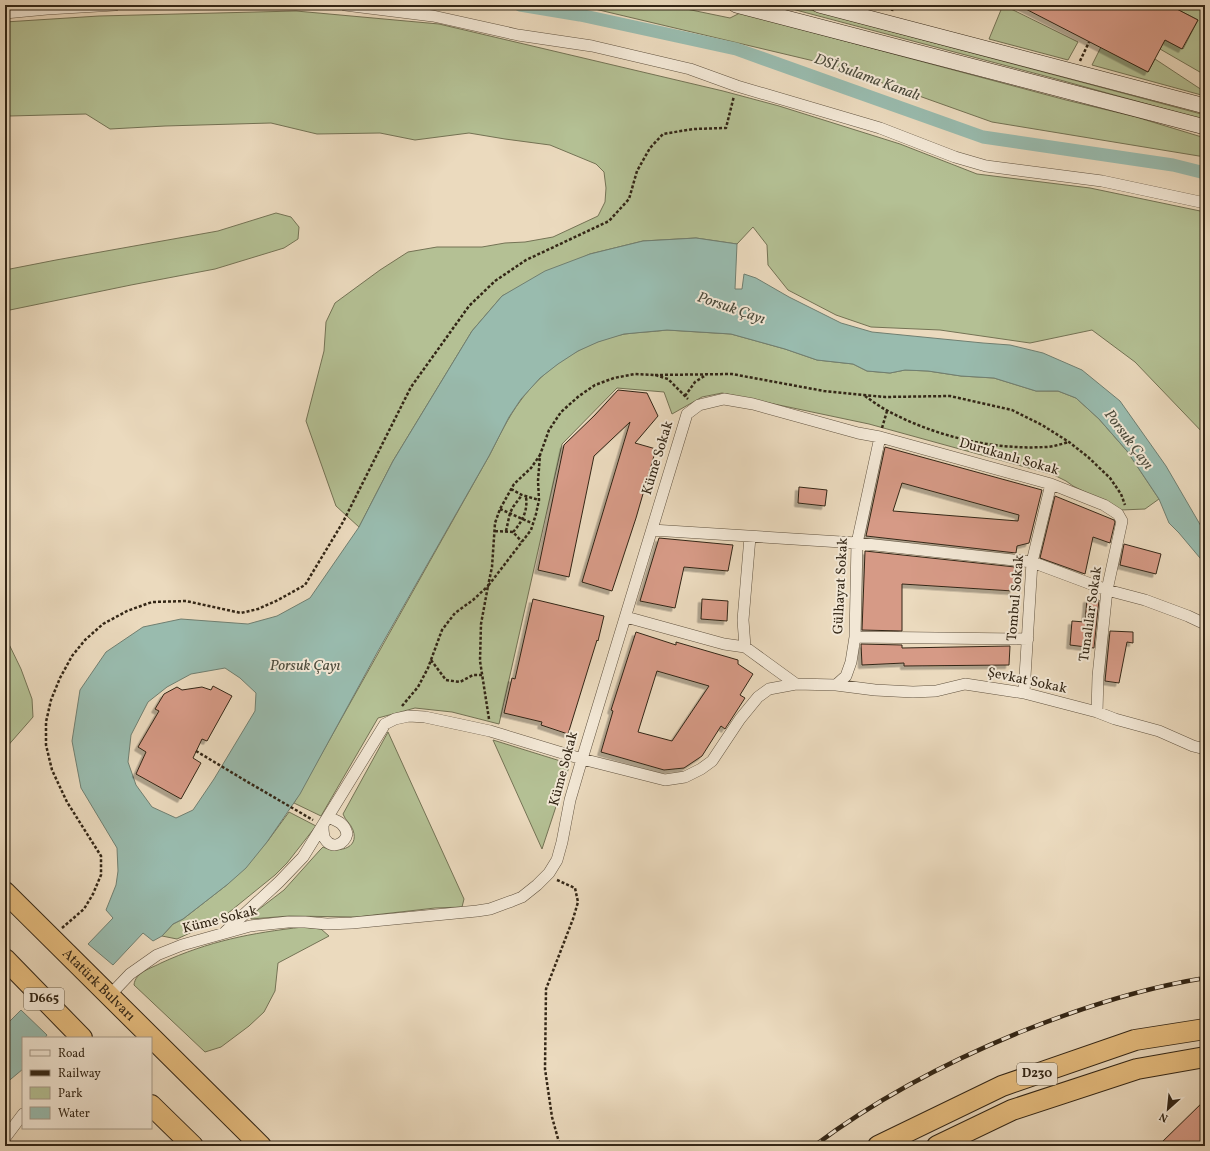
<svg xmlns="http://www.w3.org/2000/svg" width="1210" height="1151" viewBox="0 0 1210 1151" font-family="Vollkorn,serif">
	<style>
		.green { fill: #b4c094; stroke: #747355 }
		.water { fill: #99bbae; stroke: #707f71; fill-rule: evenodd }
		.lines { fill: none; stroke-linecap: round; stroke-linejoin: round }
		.canal { stroke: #99bbae; stroke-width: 13 }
		.building { fill: #d69a86; stroke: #332616; fill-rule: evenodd; filter: url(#shadow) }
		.street-casing { stroke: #615340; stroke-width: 12 }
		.secondary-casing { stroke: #332616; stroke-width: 16 }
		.highway-casing { stroke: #332616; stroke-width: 22 }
		.path { stroke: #332616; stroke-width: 2.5; stroke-dasharray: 3 2; stroke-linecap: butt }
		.street { stroke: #f2e7d5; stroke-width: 11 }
		.secondary { stroke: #f2e7d5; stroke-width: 15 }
		.highway { stroke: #e6bd7f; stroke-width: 20 }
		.rail-casing { stroke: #332616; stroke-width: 4.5 }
		.rail { stroke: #f2e7d5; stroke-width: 3; stroke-dasharray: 9; stroke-linecap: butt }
		.labels { text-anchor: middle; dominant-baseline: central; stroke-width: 4; stroke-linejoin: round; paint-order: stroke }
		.shield { fill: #f2e7d5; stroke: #6c604f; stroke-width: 1 }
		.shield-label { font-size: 13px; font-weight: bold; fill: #332616 }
		.street-label { font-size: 14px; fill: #332616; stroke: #f2e7d5 }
		.water-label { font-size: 15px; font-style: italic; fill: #4c4b3c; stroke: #f2e7d5 }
	</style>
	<defs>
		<filter id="shadow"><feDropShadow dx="-3.5" dy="3.5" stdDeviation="0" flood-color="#0004"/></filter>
	</defs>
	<rect width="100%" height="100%" fill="#ebdabe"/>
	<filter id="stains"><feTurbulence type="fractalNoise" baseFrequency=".005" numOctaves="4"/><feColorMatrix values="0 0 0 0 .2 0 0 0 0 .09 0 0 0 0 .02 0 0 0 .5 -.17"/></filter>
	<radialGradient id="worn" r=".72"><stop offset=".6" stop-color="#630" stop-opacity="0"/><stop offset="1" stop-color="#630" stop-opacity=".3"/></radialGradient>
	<!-- green -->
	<path class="green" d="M578,5H667L730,18L740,13L1066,100L1136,117L1205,138V157L992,122L835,66Z
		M777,5H792L1205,115V120L1060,80Z
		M1003,5L1078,42L1068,60L989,39Z
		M1169,5H1205V75L1160,49L1165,40L1183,49L1198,20Z
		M296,11L439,24L723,91L779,106L900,144L977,174L1090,188L1205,212V435L1135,362L1092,330L1030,343L940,330L871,327L836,315L788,290L768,265L767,245L753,227L737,244L696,238L643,241L590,254L502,296L472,331L393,461L359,527L336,506L306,421L324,351L326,322L335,303L380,270L408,252L437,247H482L505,243L525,242L553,237L598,216L605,202L606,188L604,172L596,164L550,145L505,139L469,133L415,140L380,133L317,134L271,123L165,126L110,129L86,114L10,116L5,113V22L99,16Z
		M1101,47L1148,72L1155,59L1205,92V96L1092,65Z
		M276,213L291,217L299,227L298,239L284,248L215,269L131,285L5,311V270L56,260L218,231Z
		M667,330L731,334L785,349L817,360L853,364L867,371L890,373L905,370L928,371L961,376L994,378L1036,391H1058L1076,398L1099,419L1127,451L1159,499L1145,509L1121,510L1073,486L1066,481L1054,475L869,424L722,393L702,397L672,414L664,392L617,388L562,444L499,724L452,712L415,708L378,718L321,816L294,803L489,456C499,437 508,417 521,400C544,368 585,341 625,334C638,332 653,332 667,330Z
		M5,636L21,669L32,699L33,717L5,749Z
		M388,732L464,899L462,907L435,908L356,917L289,916L251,919V917L254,913L284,890L320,850L323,847C336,853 360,850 353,830C351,824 345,820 343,814Z
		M493,740L570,764L542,849Z
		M289,812L316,826L287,863L275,875L222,918L177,939L162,936L173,924L183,919L228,884L267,842Z
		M303,927L321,929L329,936L278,963L275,991L264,1012L249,1026L221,1047L205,1052L134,985C135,972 152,968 161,963C209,941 251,933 303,927Z"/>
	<!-- water -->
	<path class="water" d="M696,238L737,244L735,289H742L744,274L756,278L789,297L841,323L872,332L983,343L1010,345L1043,353L1082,370L1120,401L1166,466L1205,533V564L1179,533L1169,523L1159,499L1127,451L1099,419L1076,398L1058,391H1036L994,378L961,376L928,371L905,370L890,373L867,371L853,364L817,360L785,349L731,334L667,330L624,334L598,342L578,351L558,364L540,378L521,399L509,417L489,456L378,651L300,794L267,842L246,868L228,884L183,919L173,924L162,936L153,941L143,933L113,965L88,944L113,918L106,910L116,885L118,871L117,848L81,788L72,741L80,690L106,652L143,627L181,619L248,624L277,616L310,598L359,527L393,461L472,331L502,296L545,271L590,254L643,241ZM225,668L240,678L256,693L255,711L214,779L193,810L176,818L152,807L136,785L128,762L131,735L148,702L167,687L191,674Z
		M21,1010L47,1035L45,1038H23V1069L5,1084V1019L9,1022Z"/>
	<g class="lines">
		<!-- canal -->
		<path class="canal" d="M520,5L580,15L736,49L983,137L1173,165L1205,173"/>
	</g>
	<!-- building -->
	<path class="building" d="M1018,5H1169L1198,20L1182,49L1165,40L1148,72Z
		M618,390L647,393L658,416L635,443L656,449L636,518L612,591L582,582L630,422L594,456L569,577L538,570L564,445L595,415Z
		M885,447L1042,490L1029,543L1017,546L1016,553L866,536ZM902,483L1019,515L1018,521L893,511Z
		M799,487L827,490L825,506L798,503Z
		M1055,496L1114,520L1115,522L1110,543L1093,537L1085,574L1040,558Z
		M659,538L733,545L728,571L684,567L675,608L640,601Z
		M1124,544L1161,554L1156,574L1120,565Z
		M865,551L1015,567L1013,591L902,584V631L862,630Z
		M533,599L604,616L598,641L597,640L568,734L541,725L542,722L504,713L512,678L515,679Z
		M702,599L728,601L727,621L701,619Z
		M1087,599L1099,600L1094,648L1070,645L1072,621L1085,622Z
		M1110,631L1133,632V643L1127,642L1119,683L1105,681Z
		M636,632L676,645V642L738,660V664L753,674L740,695L745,698L725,729L721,726L702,756L684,768L664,770L601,752L613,711L611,710ZM657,671L709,686L672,741L638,732Z
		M861,644L902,645V648L1010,646L1009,665L904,666V663L862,665Z
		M213,686L232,696L207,741L202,739L193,758L201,763L181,799L136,774L146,752L138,747L159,711L155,709L164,694L177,687L182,690L202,687L211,690Z
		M1205,1100V1146H1158Z"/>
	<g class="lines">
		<!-- street casing -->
		<g class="street-casing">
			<path id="street" d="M345,5L433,16L518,35L592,46L690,69L737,86L880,128L955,157L986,166L1102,181L1205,203
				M5,13L47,9L115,5
				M652,530L857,543L1032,562L1107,590L1145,600L1188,616L1205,624
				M750,537L743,620L745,647L796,684
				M626,617L724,644L745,647
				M855,637L1028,639
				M836,685L846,676L851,662L855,637L857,543L880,437
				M1024,693L1032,562L1051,484
				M323,826C323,830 323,835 325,839C332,850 345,844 347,834C345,823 337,821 328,817
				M225,932L279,882L303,857L385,724L395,719L409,716L425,717L490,731L582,759L665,780L685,777L701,769L712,761L740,719L758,697L769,689L796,684L836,685L875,690L913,692L936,691L965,684L1024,693L1097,712L1115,719L1159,731L1193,746L1205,749
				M110,995L130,974L157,955L182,945L250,926L288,922H305L327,924L352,923L477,911L490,909L512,901L522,897L537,885L549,873L557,860L562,842L570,800L582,759L687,414L699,405L724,399L753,404L858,433L880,437L1051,484L1104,505L1118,514L1122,521L1107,590L1098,676L1097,712
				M5,1138L23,1114"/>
		</g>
		<!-- secondary casing -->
		<g class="secondary-casing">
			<path id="secondary" d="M736,5L1205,127
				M819,5L1205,106"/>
		</g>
		<!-- highway casing -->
		<g class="highway-casing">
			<g id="highway">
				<path id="s1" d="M5,892L261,1146"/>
				<path d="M5,959L82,1038"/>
				<path d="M151,1105L193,1146"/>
				<path d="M878,1146L1002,1086L1135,1040L1205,1029"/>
				<path d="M937,1146L1012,1110L1137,1069L1205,1057"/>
			</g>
		</g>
		<!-- path -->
		<path class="path" d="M892,11L893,5
			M1080,61L1089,42
			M655,375L732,374L824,391L864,395L885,397L950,396L1012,410L1042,425L1069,442L1088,457L1110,478L1121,494L1125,505
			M685,396L695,382L706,375
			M865,396C872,401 880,407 888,411C935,436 991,450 1045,447C1053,447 1061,444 1069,442
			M882,428L887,411
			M511,489L522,495L539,500
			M500,509L534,524
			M495,531L513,532L522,542
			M506,531L510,513L513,507L522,495
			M513,532C522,522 528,511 526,497
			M431,660L446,680L460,682L473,675H482
			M402,706L418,687L428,668L442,630L455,613L473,600L488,586L492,567L495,523L500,509L514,484L531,468L540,455
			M489,719L480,661L481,624L488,586L531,530L536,514L539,500L538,481L540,455L549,430L561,412L579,396L595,385L614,378L635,374L655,375L668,379L688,399
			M196,751L246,781L313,820
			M557,880L575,888L578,902L573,919L546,989L545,1069L552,1117L560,1146
			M62,928L84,909L93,894L101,875V856L67,802L52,770L46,745V722L51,700L60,678L72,656L85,640L103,624L127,611L152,602L186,601L241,613L258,609L278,600L305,585L343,522L411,387L469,306L495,281L526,260L609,221L629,199L637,171L650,148L663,134L693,129L726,128L734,96"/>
		<!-- street -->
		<use href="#street" class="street"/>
		<!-- secondary -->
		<use href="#secondary" class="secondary"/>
		<!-- highway -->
		<use href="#highway" class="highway"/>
		<!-- rail casing -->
		<g class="rail-casing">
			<path id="rail" d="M814,1146C878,1098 949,1061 1023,1031C1081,1008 1142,988 1205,978"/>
		</g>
		<!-- rail -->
		<use href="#rail" class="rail"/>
	</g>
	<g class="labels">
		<!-- shield labels -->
		<g class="shield">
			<rect x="24" y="988" width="40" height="22" rx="3"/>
			<rect x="1017" y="1063" width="40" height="22" rx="3"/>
		</g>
		<g class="shield-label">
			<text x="44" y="999">D665</text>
			<text x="1037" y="1074">D230</text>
		</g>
		<!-- street labels -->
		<g class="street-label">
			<text transform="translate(1009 457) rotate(16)">Durukanlı Sokak</text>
			<text transform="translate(658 458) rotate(-73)">Küme Sokak</text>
			<text transform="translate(841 586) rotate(-87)">Gülhayat Sokak</text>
			<text transform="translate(1016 598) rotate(-85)">Tombul Sokak</text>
			<text transform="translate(1091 614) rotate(-82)">Tunalılar Sokak</text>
			<text transform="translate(1027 681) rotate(12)">Şevkat Sokak</text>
			<text transform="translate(564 769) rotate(-75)">Küme Sokak</text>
			<text transform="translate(220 920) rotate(-14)">Küme Sokak</text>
			<text stroke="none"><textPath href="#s1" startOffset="132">Atatürk Bulvarı</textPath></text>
		</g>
		<!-- water labels -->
		<g class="water-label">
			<text transform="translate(867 78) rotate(20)">DSİ Sulama Kanalı</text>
			<text transform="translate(731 309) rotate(19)">Porsuk Çayı</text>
			<text transform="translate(1128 440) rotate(53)">Porsuk Çayı</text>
			<text x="305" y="666">Porsuk Çayı</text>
		</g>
	</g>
	<!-- margin -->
	<rect width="1210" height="1151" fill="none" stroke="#ebdabe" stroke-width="20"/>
	<rect x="6" y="6" width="1198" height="1139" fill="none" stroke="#332616" stroke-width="2"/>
	<rect x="10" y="10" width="1190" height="1131" fill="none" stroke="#332616"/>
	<!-- legend -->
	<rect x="22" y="1037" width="130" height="92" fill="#f2e7d5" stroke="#a69a89"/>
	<rect x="30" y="1050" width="20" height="6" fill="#f2e7d5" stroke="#a69a89"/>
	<text x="58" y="1057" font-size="12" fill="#332616">Road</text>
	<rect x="30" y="1070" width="20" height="6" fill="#332616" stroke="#a69a89"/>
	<text x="58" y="1077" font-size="12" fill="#332616">Railway</text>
	<rect x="30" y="1087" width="20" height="12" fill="#b4c094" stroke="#a69a89"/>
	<text x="58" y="1097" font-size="12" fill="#332616">Park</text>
	<rect x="30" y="1107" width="20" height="12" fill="#99bbae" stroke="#a69a89"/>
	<text x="58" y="1117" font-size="12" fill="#332616">Water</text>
	<!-- north arrow -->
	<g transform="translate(1168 1109) rotate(207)" stroke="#f2e7d5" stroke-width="3" paint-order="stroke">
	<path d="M0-3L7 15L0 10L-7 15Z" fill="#332616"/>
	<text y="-6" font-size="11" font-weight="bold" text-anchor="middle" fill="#332616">N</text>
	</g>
	<rect width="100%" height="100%" filter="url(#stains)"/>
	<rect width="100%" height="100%" fill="url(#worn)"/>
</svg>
